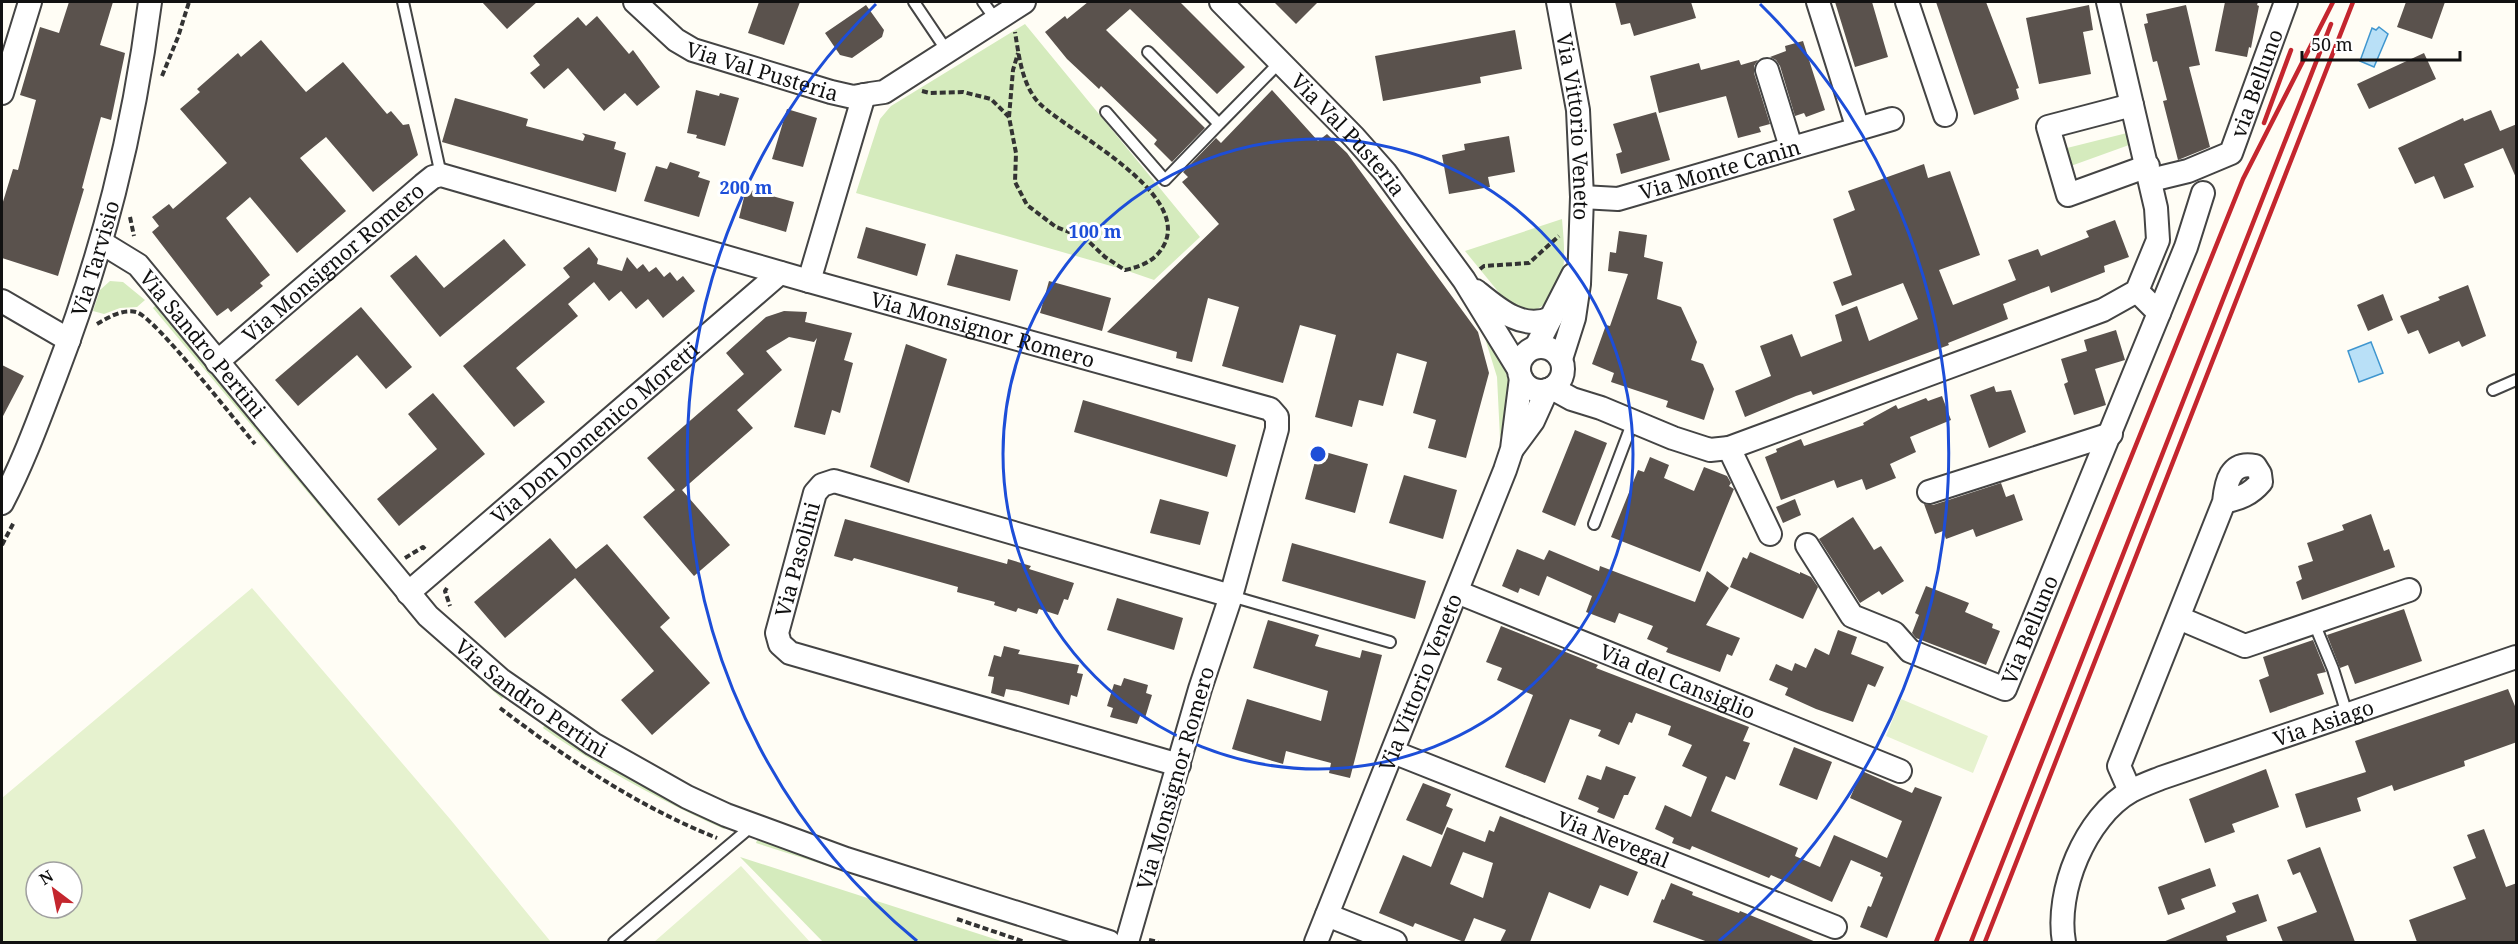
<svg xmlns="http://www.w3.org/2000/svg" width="2518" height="944" viewBox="0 0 2518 944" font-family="'Noto Serif',serif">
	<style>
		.green { fill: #d5ebbd }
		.pitch { fill: #e6f2cf; fill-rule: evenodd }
		.water { fill: #b9e0f7; stroke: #3f96cf; stroke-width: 1.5 }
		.building { fill: #5a524d; fill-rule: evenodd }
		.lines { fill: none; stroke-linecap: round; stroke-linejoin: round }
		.lane-casing { stroke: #444; stroke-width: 14 }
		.street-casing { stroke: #444; stroke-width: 26 }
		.path { stroke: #333; stroke-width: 4; stroke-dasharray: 6 3; stroke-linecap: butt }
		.lane { stroke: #fff; stroke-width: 10 }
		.street { stroke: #fff; stroke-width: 22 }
		.rail { stroke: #c4262e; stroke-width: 4.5 }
		.ring { fill: none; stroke: #1d4ed8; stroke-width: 3 }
		.labels { text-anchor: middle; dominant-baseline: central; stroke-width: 6; stroke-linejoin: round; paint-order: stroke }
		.street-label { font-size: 21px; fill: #111; stroke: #fff }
		.centre { fill: #1d4ed8; stroke: #fff; stroke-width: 3 }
		.ring-label { font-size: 18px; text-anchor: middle; font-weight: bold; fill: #1d4ed8; stroke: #fff; stroke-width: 6; stroke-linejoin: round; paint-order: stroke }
	</style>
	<rect width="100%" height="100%" fill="#fffdf5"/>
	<!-- green -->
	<path class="green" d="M1025,24L1200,237L1154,280L1125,270L856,193L880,119L891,106Z
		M2127,133L2129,145L2068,167L2063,149Z
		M1562,219C1565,254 1571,301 1528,312L1505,300L1465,251Z
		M110,281L123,282L145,300L137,307L120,308L104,314L93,311L100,290Z
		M157,304L504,695L502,699L430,634L389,589L153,308Z
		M1484,335C1513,374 1515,391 1500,438L1497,377Z
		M545,724L578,747L670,802L728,827L724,829C661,801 600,768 543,728Z
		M757,840L1077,942H1067L756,843Z
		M740,857L1004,942H823Z"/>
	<!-- pitch -->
	<path class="pitch" d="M252,588L450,819L551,942H2V798ZM36,872H72V908H36Z
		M1901,699L1988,736L1973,773L1886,736Z
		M741,866L810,942H654Z"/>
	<!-- water -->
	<path class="water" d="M2379,27L2388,34L2374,67L2360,61L2372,28L2376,30Z
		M2371,342L2383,373L2359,382L2348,351Z"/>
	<!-- building -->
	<path class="building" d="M69,2H113L100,45L125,53L111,120L101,117L82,188L84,189L58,276L2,258V205L13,169L18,170L36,100L20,95L40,27L59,33Z
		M482,2H537L507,29Z
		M759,2H800L784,45L748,33Z
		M1088,2H1180L1245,67L1217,94L1130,9L1106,30L1205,128L1172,162L1154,144L1157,140L1101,86L1099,89L1067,59L1045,32L1065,16L1067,19Z
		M1274,2H1318L1296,24Z
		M1615,2H1691L1696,18L1634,36L1630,23L1621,25Z
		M1835,2H1872L1888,57L1855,67Z
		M1936,2H1986L2019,88L2016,89L2019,99L1974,115Z
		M2225,2H2258L2257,5L2259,6L2251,48L2249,47L2247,57L2215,51Z
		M2406,2H2445L2432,39L2397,27Z
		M866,5L884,30L882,37L852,58L840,55L825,33Z
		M2089,5L2093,30L2083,32L2091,74L2039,84L2026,18Z
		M2186,5L2200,65L2189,67L2210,147L2178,160L2163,101L2167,100L2157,61L2153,62L2144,24L2148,23L2146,14Z
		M597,16L629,54L633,50L660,87L637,106L625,93L604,111L568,68L544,89L530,73L540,65L533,56L578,17L586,26Z
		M1515,30L1522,69L1480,77L1481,83L1383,101L1375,56Z
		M261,40L306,92L343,62L387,114L391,111L403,125L409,124L418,155L373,192L326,137L300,158L346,211L297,253L250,197L226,218L270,275L260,283L263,286L231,312L228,308L217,316L152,232L159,226L152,217L169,204L173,209L227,163L180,109L200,92L197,89L238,53L241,57Z
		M1803,41L1825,110L1806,117L1804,113L1795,116L1780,66L1776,60L1770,57L1786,51L1785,46Z
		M2424,53L2436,79L2369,109L2357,84Z
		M1739,60L1741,65L1758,60L1754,66V73L1770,124L1759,127L1761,132L1738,138L1726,96L1659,113L1650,76L1699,63L1701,70Z
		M696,90L719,96L720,93L739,98L725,146L696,138L697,135L687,133Z
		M1272,90L1318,141L1327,134L1347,153L1478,332L1489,373L1466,458L1428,448L1436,420L1413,413L1427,362L1397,353L1383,406L1359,400L1352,427L1315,417L1336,335L1300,325L1283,383L1222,366L1239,307L1208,298L1192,362L1176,358L1177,352L1107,332L1219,224L1182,182L1188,177L1183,172L1216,138L1221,143Z
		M455,98L528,119L526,126L568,137L583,141L585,136L582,133L616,142L614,149L626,153L616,192L442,142Z
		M787,109L817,118L803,167L772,159Z
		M2491,110L2500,131L2517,124V180L2503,148L2464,164L2474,187L2444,199L2434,176L2415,184L2398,148L2463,118L2464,121Z
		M1656,112L1670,160L1621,174L1616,154L1622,152L1613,124Z
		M1509,136L1515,172L1488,177L1490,187L1449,194L1442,155L1465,150L1464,144Z
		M670,162L700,172L698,177L710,181L699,217L644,201L656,166L667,169Z
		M1924,164L1928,178L1950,171L1980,255L1939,270L1953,305L2016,280L2008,260L2038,249L2041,256L2089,237L2086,231L2115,220L2129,257L2104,266L2105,272L2051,293L2049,286L2003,304L2008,319L1948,343L1949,345L1813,395L1811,391L1796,396L1745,417L1735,391L1771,376L1760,346L1792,334L1801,357L1842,341L1835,315L1857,306L1869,341L1918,319L1903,283L1842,306L1833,282L1852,275L1833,219L1855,210L1848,191Z
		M746,189L794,202L786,232L739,218Z
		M866,227L926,244L917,276L857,258Z
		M1619,231L1647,235L1644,257L1663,262L1657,299L1681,307L1697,342L1691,360L1703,364L1714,389L1704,420L1666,407L1668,401L1611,382L1614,373L1592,364L1606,325L1610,326L1628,274L1608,271L1610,252L1616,253Z
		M504,239L526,265L440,337L390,276L416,255L444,288Z
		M589,247L598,259L597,264L622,271L627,257L637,269L643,264L649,272L656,267L664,277L670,272L677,281L683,276L695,291L663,318L648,299L636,309L621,291L609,301L594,282L568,304L578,316L516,368L545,402L514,427L463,366L570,277L563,268Z
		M956,254L1018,270L1010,301L947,285Z
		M1049,281L1111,298L1102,331L1040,313Z
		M2468,285L2486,336L2462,347L2459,341L2429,354L2418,330L2408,334L2400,316L2440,300L2438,297Z
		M2383,294L2393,320L2368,331L2357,305Z
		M361,307L412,367L386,389L357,355L298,406L275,380Z
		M784,311L807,312L805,322L852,333L844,360L853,363L840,413L832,410L825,435L794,427L817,338L814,342L789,337L766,351L782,370L737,410L753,428L682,490L730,545L694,576L643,517L675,490L647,458L744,374L726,353L766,317Z
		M2116,330L2125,360L2095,369L2106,405L2074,415L2064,384L2068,382L2061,359L2087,351L2084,340Z
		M906,344L947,359L909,483L870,467Z
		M2,365L24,376L2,418Z
		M1994,386L1996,392L2011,390L2026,432L1989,448L1970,395Z
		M433,393L485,454L399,526L377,499L437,449L408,414Z
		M1942,396L1951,420L1910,437L1916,452L1890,464L1896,478L1866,490L1862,479L1837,488L1834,480L1781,500L1765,457L1777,452L1776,449L1801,439L1804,446L1864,425L1863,423L1896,405L1898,409L1926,398L1928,401Z
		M1083,400L1236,445L1227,477L1074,432Z
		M1575,430L1607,443L1575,526L1542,512Z
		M1318,450L1368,464L1355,513L1305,499Z
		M1650,457L1669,465L1664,478L1694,491L1704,467L1727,476L1731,483L1729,486L1734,489L1700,572L1611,537L1638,470L1644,472Z
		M1404,475L1457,490L1443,539L1389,523Z
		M2001,483L2006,497L2014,494L2023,520L1976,537L1973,529L1946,539L1943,531L1935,534L1924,504L1933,505Z
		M1160,499L1209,512L1200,545L1150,533Z
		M1795,499L1801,515L1783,523L1776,507Z
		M2371,514L2384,551L2389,549L2395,567L2302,600L2296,582L2302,579L2298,566L2313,561L2307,543L2344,530L2342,525Z
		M1853,517L1874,550L1881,546L1904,581L1882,595L1879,591L1860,603L1819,539Z
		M845,519L1007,564L1008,559L1031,566L1029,569L1074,583L1068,600L1064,599L1058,615L1039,609L1037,614L1018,608L1016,612L994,605L995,602L957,592L958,587L854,558L852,561L834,556Z
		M550,538L576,569L607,544L670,618L660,627L710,683L652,735L621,700L654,671L575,578L505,638L474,602Z
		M1292,543L1426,581L1415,619L1282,581Z
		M1517,549L1544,560L1549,550L1599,571L1600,566L1695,602L1707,571L1729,588L1706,625L1740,638L1732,656L1727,654L1720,672L1666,652L1668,648L1647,639L1653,626L1619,613L1615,623L1586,612L1592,596L1547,576L1539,596L1520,588L1518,593L1502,586Z
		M1750,552L1800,574V572L1811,577L1818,587L1803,619L1730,587L1743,557L1747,559Z
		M1926,586L1969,603L1965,612L1993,624L1992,628L2000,631L1986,665L1916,638L1912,633L1919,615L1915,613Z
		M1117,598L1183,618L1174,650L1107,630Z
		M2404,609L2422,661L2355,684L2348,665L2340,668L2327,635Z
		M1268,620L1319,635L1315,646L1360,658L1362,650L1382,655L1350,778L1329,773L1331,763L1286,751L1283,764L1232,749L1247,699L1321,721L1328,691L1253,668Z
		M1501,626L1598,665L1596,668L1749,727L1743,741L1750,743L1735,780L1726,776L1711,811L1798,848L1795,856L1820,867L1834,835L1887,858L1902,821L1850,798L1862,771L1912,793L1915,787L1942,797L1887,938L1860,927L1868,906L1871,907L1883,877L1880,876L1881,873L1851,860L1832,902L1771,875L1769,878L1692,846L1690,850L1672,843L1674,838L1655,829L1665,805L1691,817L1707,777L1682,766L1692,745L1668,735L1671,726L1636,713L1632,723L1629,722L1619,745L1598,736L1601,730L1570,719L1545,783L1505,767L1533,695L1497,680L1502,668L1486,662Z
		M1838,630L1857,637L1851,654L1884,667L1875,687L1868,684L1853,722L1816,709L1785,695L1788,688L1769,680L1776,664L1792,671L1795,663L1806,668L1815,648L1829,655Z
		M2313,640L2326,672L2317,674L2324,694L2270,713L2259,680L2269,676L2263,657Z
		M1004,646L1020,650L1018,654L1079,665L1077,673L1083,674L1077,697L1071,695L1069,705L1018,691L1006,689L1004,697L991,693L994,677L988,676L994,655L1001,657Z
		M1124,678L1148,685L1146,693L1152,695L1145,718L1140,716L1137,724L1110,717L1113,708L1107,706L1114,684L1121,686Z
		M2508,689L2517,711V742L2464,761L2465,766L2394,791L2392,785L2357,798L2361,811L2306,828L2295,794L2366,772L2355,741Z
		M1794,747L1832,762L1817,800L1779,785Z
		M1606,766L1636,777L1628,795H1624L1614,819L1597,812L1599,808L1578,799L1587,775L1601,780Z
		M2266,769L2279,807L2232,824L2235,832L2205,843L2189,799Z
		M1423,783L1451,794L1446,806L1453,809L1442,835L1406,820Z
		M1500,816L1638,872L1628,896L1600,885L1590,909L1549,892L1530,942H1500L1506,930L1474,918L1464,942L1415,923L1413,927L1379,913L1403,855L1431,867L1447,827L1485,842L1489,830L1494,832ZM1463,852L1493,863L1483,898L1450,884Z
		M2484,829L2506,887L2517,883V942H2417L2409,920L2466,899L2453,867L2476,858L2467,835Z
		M2320,847L2355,942H2283L2277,927L2317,912L2300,872L2293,875L2287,860Z
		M2210,868L2216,886L2181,899L2185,909L2168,915L2158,887Z
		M1671,883L1693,892L1692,895L1739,913L1740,911L1816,942H1708L1653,922L1662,899L1664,900Z
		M2258,894L2267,921L2226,936L2228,942H2163L2236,912L2232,903Z"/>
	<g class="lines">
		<!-- lane casing -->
		<g class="lane-casing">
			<path id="lane" d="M403,2L441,175
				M914,2L947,51
				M983,2L996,20
				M1148,52L1219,124L1280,62
				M1106,112L1165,180L1219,124
				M2493,390L2516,380
				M1594,524L1633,421
				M1231,596L1390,642
				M2314,623L2333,669L2347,714
				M614,942L752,826"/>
		</g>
		<!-- street casing -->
		<g class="street-casing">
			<g id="street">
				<path id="s1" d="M635,2L676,40L693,50L831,92L853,97L870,94L884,92L1024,2"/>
				<path id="s2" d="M1221,2L1354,137L1385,172L1464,280L1518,368"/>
				<path id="s3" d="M1558,2L1578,110L1582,197L1579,284L1574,318L1561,359"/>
				<path d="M1818,2L1858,129"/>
				<path d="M1907,2L1945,115"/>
				<path d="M1767,70L1791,147"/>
				<path d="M2,93L30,2"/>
				<path d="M2132,105L2048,127L2068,195L2148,166"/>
				<path id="s4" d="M2151,180L2188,171L2231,153L2286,2"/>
				<path id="s5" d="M1582,197L1618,199L1892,119"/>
				<path id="s6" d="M102,243L138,265L428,616L501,680L527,698L593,744L687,797L726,815L846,859L1109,942"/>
				<path d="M809,281L864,95"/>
				<path d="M1476,291C1498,309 1523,331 1551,318"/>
				<path d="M2,301L69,340"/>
				<path d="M2159,313L2186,247L2203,193"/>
				<circle cx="1541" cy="369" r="22"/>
				<path d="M1536,347L1573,275"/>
				<path id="s7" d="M217,362L423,185L433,177L441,175L809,281L1270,409L1277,417V429L1231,596L1200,689L1127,942"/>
				<path d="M1552,388L1572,399L1601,408L1673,438L1710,450L1729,448L2103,310L2137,291L2158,240L2156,208L2108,2"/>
				<path d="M1513,448L1533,421L1547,390"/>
				<path d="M1729,448L1770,534"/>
				<path d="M1929,492L2111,434"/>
				<path id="s8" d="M2,503C23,463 39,419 55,377C103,252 133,134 150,2"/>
				<path id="s9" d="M1807,545L1852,616L1894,633L1910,651L2005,689L2159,313L2137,291"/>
				<path id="s10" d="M1457,592L1900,771"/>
				<path id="s11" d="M408,593L780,273"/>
				<path d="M2179,618L2245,646L2409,590"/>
				<path id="s12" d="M1393,752L1835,927"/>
				<path id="s13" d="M1179,765L790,653L780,644L777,633L815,493L822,485L834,481L1231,596"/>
				<path d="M2130,791L2119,766L2224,502C2226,482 2230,461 2255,466L2260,474L2261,482C2250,495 2240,498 2224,502"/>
				<path d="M1327,915L1395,942"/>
				<path id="s14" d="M1316,942L1505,470L1512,449L1521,378"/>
				<path id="s15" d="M2064,942C2055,892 2085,817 2131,791C2140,786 2151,782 2161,778L2516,657"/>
			</g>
		</g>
		<!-- path -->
		<path class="path" d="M162,76L178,37L189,2
			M922,91L930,93L963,92L991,99L1009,117L1016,153L1015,182L1027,205L1056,227L1085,238L1105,257L1125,270C1143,266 1157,260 1165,243C1188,191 1069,132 1040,104C1022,86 1019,56 1015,32
			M1009,117L1013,70L1018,53
			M130,217L134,236
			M1480,269L1484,266L1529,263L1559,236
			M97,324C109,317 122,309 136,312C154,316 237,423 255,444
			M2,545L14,522
			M405,558L423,547L426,550
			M447,588L445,591L450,606
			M500,708C567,759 639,807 717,838
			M957,919L1025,942
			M1149,940L1158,942"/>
		<!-- lane -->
		<use href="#lane" class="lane"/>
		<!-- street -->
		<use href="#street" class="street"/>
		<!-- rail -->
		<path class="rail" d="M2264,123L2291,50
			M1936,942L2243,179L2333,2
			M1971,942L2331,24
			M1985,942L2353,2"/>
	</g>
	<!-- distance rings -->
	<g class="ring">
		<circle cx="1318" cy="454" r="315"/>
		<path d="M917 941A631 631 0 0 1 876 4M1760 4A631 631 0 0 1 1719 941"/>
	</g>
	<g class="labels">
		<!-- street labels -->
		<g class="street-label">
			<text stroke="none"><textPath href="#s1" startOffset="148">Via Val Pusteria</textPath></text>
			<text stroke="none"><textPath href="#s4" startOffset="159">via Belluno</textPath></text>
			<text stroke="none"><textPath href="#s3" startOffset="126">Via Vittorio Veneto</textPath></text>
			<text stroke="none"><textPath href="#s2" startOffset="184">Via Val Pusteria</textPath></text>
			<text stroke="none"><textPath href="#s5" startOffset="142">Via Monte Canin</textPath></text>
			<text stroke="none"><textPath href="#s8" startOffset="262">Via Tarvisio</textPath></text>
			<text stroke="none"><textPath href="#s7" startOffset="153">Via Monsignor Romero</textPath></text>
			<text stroke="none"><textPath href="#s7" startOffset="856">Via Monsignor Romero</textPath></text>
			<text stroke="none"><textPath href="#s6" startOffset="144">Via Sandro Pertini</textPath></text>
			<text stroke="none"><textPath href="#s11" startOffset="246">Via Don Domenico Moretti</textPath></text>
			<text stroke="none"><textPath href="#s13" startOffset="506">Via Pasolini</textPath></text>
			<text stroke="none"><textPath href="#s9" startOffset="320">Via Belluno</textPath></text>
			<text stroke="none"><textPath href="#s14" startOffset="280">Via Vittorio Veneto</textPath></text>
			<text stroke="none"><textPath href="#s10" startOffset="238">Via del Cansiglio</textPath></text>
			<text stroke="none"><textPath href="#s6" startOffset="630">Via Sandro Pertini</textPath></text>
			<text stroke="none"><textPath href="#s15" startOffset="378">Via Asiago</textPath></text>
			<text transform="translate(1175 778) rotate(-74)">Via Monsignor Romero</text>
			<text stroke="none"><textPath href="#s12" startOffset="237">Via Nevegal</textPath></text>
		</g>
	</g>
	<circle cx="1318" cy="454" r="9" class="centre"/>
	<g class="ring-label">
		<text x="746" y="194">200 m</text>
		<text x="1095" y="238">100 m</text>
	</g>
	<!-- border -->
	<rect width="2518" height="944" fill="none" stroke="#111111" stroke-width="6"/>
	<!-- north arrow -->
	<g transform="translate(54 890) rotate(328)"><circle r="28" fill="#ffffff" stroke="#a0a0a0" stroke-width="1.5"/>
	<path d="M0-4.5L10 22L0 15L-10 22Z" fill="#c4262e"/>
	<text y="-9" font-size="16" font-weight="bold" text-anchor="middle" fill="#111111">N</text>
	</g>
	<!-- scale -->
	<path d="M2302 51v9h158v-9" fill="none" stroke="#111111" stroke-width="3"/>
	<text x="2311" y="51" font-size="18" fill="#111111" stroke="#ffffff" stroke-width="4.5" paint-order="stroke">50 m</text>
</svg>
